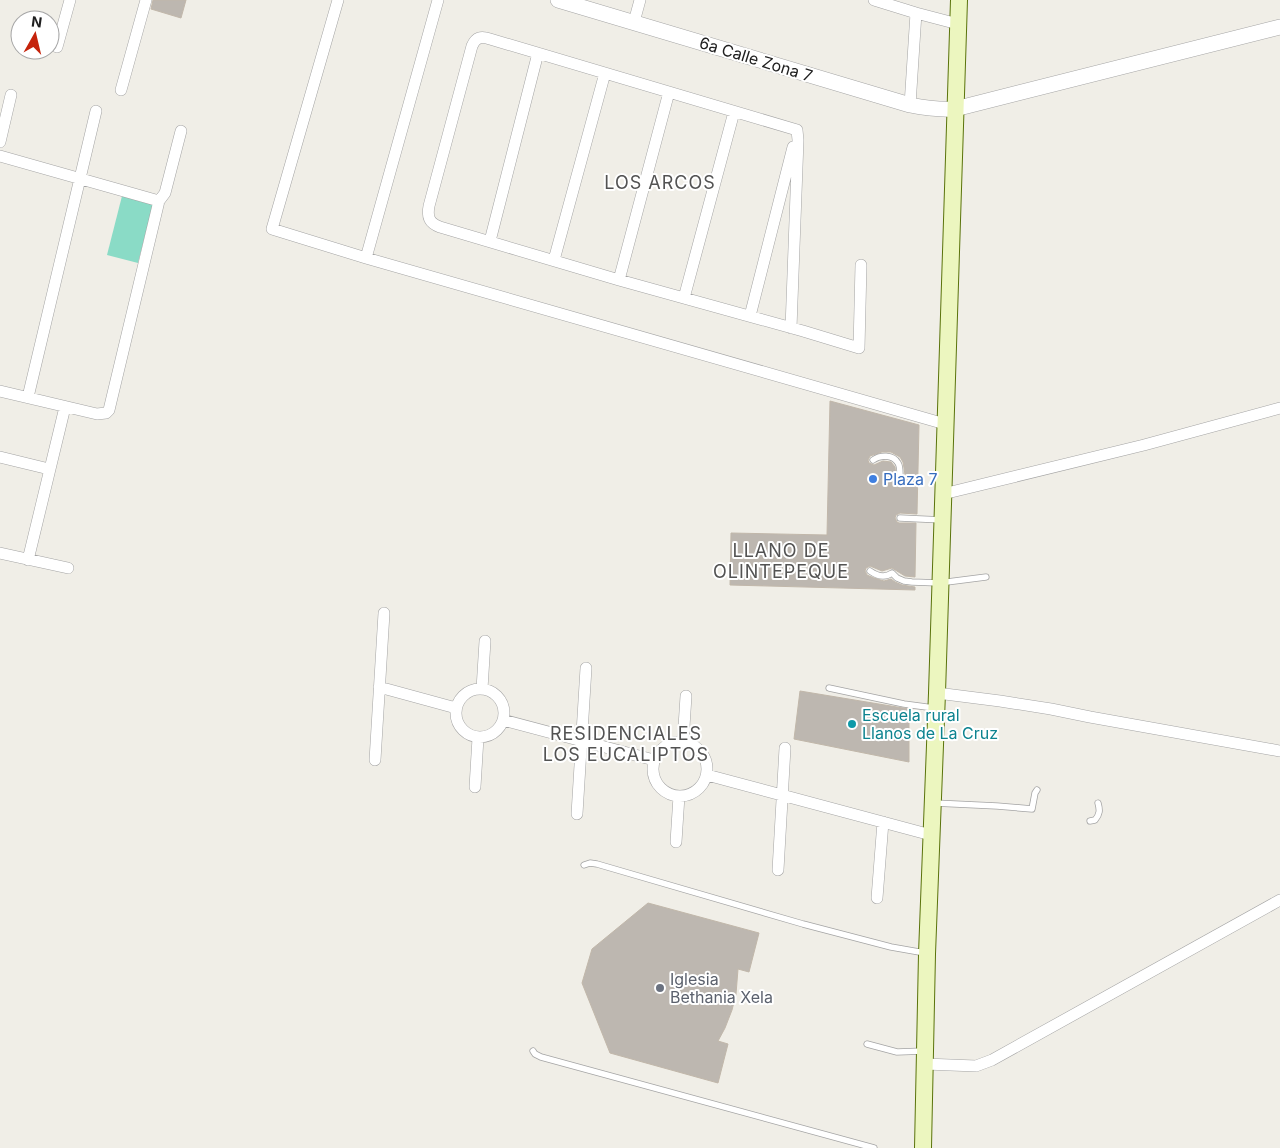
<svg xmlns="http://www.w3.org/2000/svg" width="1280" height="1148" viewBox="0 0 1280 1148" font-family="Inter,sans-serif">
	<style>
		.pitch { fill: #8adbc6 }
		.building { fill: #bdb7b0; stroke: #c1b7aa; fill-rule: evenodd }
		.lines { fill: none; stroke-linecap: round; stroke-linejoin: round }
		.service-casing { stroke: #a4a4a4; stroke-width: 7 }
		.minor-casing { stroke: #a4a4a4; stroke-width: 12 }
		.tertiary-casing { stroke: #a4a4a4; stroke-width: 16 }
		.secondary-casing { stroke: #5a730b; stroke-width: 18 }
		.service { stroke: #fff; stroke-width: 5.5 }
		.minor { stroke: #fff; stroke-width: 11 }
		.tertiary { stroke: #fff; stroke-width: 15 }
		.secondary { stroke: #ecf6bf; stroke-width: 16 }
		.shop-dot { fill: #3f7fe0; stroke: #fff; stroke-width: 2 }
		.culture-dot { fill: #0f9aa8; stroke: #fff; stroke-width: 2 }
		.worship-dot { fill: #6b7280; stroke: #fff; stroke-width: 2 }
		.labels { text-anchor: middle; dominant-baseline: central; stroke-width: 4; stroke-linejoin: round; paint-order: stroke }
		.street-label { font-size: 16px; fill: #202020; stroke: #fff }
		.shop-label { font-size: 16px; fill: #366cbe; stroke: #fff; text-anchor: start }
		.culture-label { font-size: 16px; fill: #0d838f; stroke: #fff; text-anchor: start }
		.worship-label { font-size: 16px; fill: #5b616d; stroke: #fff; text-anchor: start }
		.neighbourhood-label { font-size: 18px; letter-spacing: 1px; fill: #535353; stroke: #fff }
	</style>
	<rect width="100%" height="100%" fill="#f0eee7"/>
	<!-- pitch -->
	<path class="pitch" d="M122,196L153,204L138,263L107,255Z"/>
	<!-- building -->
	<path class="building" d="M153,0H186L181,18L151,9Z
		M830,401L919,425L917,514L900,513L896,515L895,518L897,522L899,523H916L915,577L905,576L892,568L882,571L870,566L866,568L865,571L867,575L874,578L884,581L891,579L895,582L902,585L915,587V590L730,585L731,533L827,535ZM882,452H891L900,457L903,462L904,468L905,475L903,479L900,480L896,478L895,467L891,462L883,461L874,465L869,463L868,460L870,456Z
		M800,691L909,709V762L794,739Z
		M648,903L759,933L749,972L738,969L736,994L732,1010L725,1028L718,1041L728,1044L718,1083L610,1053L582,983L592,949Z"/>
	<g class="lines">
		<!-- service casing -->
		<g class="service-casing">
			<path id="service" d="M873,460C880,455 893,454 898,463C900,466 900,471 900,475
				M900,518L942,520
				M870,571C877,576 885,578 892,573L897,578L904,581L912,582L939,583L986,577
				M829,688L904,704L934,708
				M934,803L997,806L1032,809L1035,793L1037,790
				M1090,821L1095,820C1100,814 1100,810 1098,803
				M584,865L590,863L597,864L803,924L891,947L925,953
				M867,1044L897,1052L924,1051
				M533,1051L535,1054L541,1057L874,1148"/>
		</g>
		<!-- minor casing -->
		<g class="minor-casing">
			<path id="minor" d="M338,0L272,229L366,258L945,424
				M874,0L916,13
				M634,22L640,0
				M57,47L70,0
				M121,90L146,0
				M910,105L916,13L958,24
				M797,130L490,39C481,36 476,37 472,46L429,206C427,217 429,223 440,227L619,280L803,331L859,348L861,265
				M0,142L11,95
				M0,156L159,201
				M490,241L538,53
				M366,258L438,0
				M554,260L605,73
				M619,280L669,92
				M684,298L734,112
				M750,316L793,147
				M791,328L798,140L797,130
				M0,391L97,414L106,413L109,410L159,201L165,193L181,131
				M28,397L96,111
				M0,457L49,469
				M943,494L1144,445L1280,408
				M0,553L68,568
				M28,560L65,407
				M379,687L456,708
				M456 713a24 24 0 1 1 48 0a24 24 0 1 1-48 0Z
				M482,689L485,641
				M937,693L1000,701L1051,709L1090,717L1280,751
				M503,720L654,760
				M653 769a27 27 0 1 1 54 0a27 27 0 1 1-54 0Z
				M683,742L686,696
				M375,760L384,613
				M707,775L931,835
				M475,787L478,738
				M577,814L586,668
				M676,842L679,796
				M778,870L785,748
				M877,898L883,822
				M925,1064L976,1066L992,1060L1280,900"/>
		</g>
		<!-- tertiary casing -->
		<g class="tertiary-casing">
			<path id="tertiary" d="M558,0L910,105C925,108 939,110 955,109L1280,27"/>
		</g>
		<!-- secondary casing -->
		<g class="secondary-casing">
			<path id="secondary" d="M923,1148L927,954L937,693L959,0"/>
		</g>
		<!-- service -->
		<use href="#service" class="service"/>
		<!-- minor -->
		<use href="#minor" class="minor"/>
		<!-- tertiary -->
		<use href="#tertiary" class="tertiary"/>
		<!-- secondary -->
		<use href="#secondary" class="secondary"/>
	</g>
	<!-- markers -->
	<circle class="shop-dot" cx="873" cy="479" r="5"/>
	<circle class="culture-dot" cx="852" cy="724" r="5"/>
	<circle class="worship-dot" cx="660" cy="988" r="5"/>
	<g class="labels">
		<!-- street labels -->
		<g class="street-label">
			<text transform="translate(756 59) rotate(17)">6a Calle Zona 7</text>
		</g>
		<!-- shop labels -->
		<g class="shop-label">
			<text x="883" y="479">Plaza 7</text>
		</g>
		<!-- culture labels -->
		<g class="culture-label">
			<text x="862" y="715">Escuela rural<tspan x="862" dy="18">Llanos de La Cruz</tspan></text>
		</g>
		<!-- worship labels -->
		<g class="worship-label">
			<text x="670" y="979">Iglesia<tspan x="670" dy="18">Bethania Xela</tspan></text>
		</g>
		<!-- neighbourhood labels -->
		<g class="neighbourhood-label">
			<text x="660" y="182">LOS ARCOS</text>
			<text x="781" y="550">LLANO DE<tspan x="781" dy="21">OLINTEPEQUE</tspan></text>
			<text x="626" y="733">RESIDENCIALES<tspan x="626" dy="21">LOS EUCALIPTOS</tspan></text>
		</g>
	</g>
	<!-- north arrow -->
	<g transform="translate(35 35) rotate(8)"><circle r="24" fill="#ffffff" stroke="#a6a6a6"/>
	<path d="M0-4L9 19L0 12L-9 19Z" fill="#c5230b"/>
	<text y="-8" font-size="14" font-weight="bold" text-anchor="middle" fill="#202020">N</text>
	</g>
</svg>
